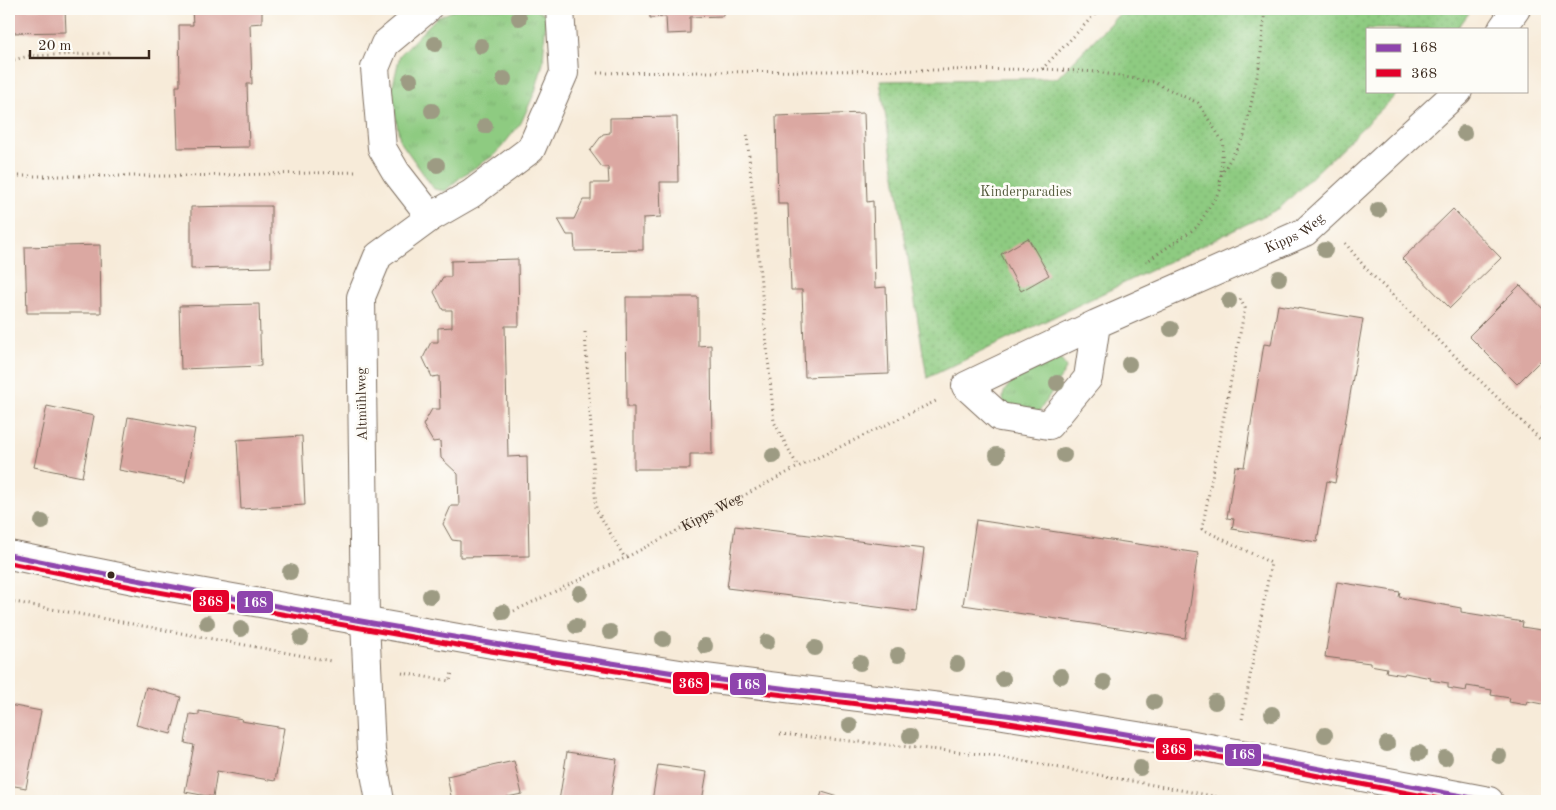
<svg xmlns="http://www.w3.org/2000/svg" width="1556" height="810" viewBox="0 0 1556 810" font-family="'Old Standard TT',serif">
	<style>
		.grass { fill: url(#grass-tufts); stroke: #647a50 }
		.park { fill: url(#park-dots); stroke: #647a50 }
		.building { fill: #dba8a2 }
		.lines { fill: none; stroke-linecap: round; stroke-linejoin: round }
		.minor-casing { stroke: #7d6e5f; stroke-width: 30 }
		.path { stroke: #7d6e5f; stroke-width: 3; stroke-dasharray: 1 4; stroke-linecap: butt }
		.minor { stroke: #fff; stroke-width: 28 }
		.bus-1-casing { stroke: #fdfcf7; stroke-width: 9 }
		.bus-2-casing { stroke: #fdfcf7; stroke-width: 9 }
		.bus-1 { stroke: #8e44ad; stroke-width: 5 }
		.bus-2 { stroke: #e4002b; stroke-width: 5 }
		.tree { fill: #9d9b83 }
		.bus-dot { fill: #3b2a1e; stroke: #fdfcf7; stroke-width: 2 }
		.labels { text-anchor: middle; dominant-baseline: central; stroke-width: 5; stroke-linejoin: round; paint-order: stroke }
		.park-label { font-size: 14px; fill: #545a3c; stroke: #fdfcf7 }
		.street-label { font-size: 14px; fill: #3b2a1e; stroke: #fdfcf7 }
		.line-badge { stroke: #fdfcf7; stroke-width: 2 }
		.badge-label { font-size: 14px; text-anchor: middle; font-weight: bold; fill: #fff }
	</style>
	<defs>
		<pattern id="grass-tufts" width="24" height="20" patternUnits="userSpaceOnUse" patternTransform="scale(1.25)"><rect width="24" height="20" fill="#8ecb81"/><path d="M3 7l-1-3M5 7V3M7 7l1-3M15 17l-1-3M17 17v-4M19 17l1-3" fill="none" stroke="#7bae6f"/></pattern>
		<pattern id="park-dots" width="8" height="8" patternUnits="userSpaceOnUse" patternTransform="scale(1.25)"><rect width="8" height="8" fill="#8ecb81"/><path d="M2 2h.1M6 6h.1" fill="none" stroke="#7bae6f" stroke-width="1.8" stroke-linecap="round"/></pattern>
	</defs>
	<rect width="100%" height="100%" fill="#fdfcf7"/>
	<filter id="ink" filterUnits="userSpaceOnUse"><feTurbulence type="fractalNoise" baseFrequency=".02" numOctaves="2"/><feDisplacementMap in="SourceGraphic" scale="10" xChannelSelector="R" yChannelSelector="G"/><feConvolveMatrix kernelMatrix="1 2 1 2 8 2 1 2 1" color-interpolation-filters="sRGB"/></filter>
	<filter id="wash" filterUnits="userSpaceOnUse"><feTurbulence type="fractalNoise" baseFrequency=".0096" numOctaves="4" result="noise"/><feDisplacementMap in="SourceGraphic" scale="20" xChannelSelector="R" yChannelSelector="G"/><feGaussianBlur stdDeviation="1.12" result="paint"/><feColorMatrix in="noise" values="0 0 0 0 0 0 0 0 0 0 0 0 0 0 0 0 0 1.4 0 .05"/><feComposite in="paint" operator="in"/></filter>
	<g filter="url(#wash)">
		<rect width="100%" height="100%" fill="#f7ebd9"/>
		<!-- grass -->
		<path class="grass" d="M457,9H534L546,15L543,63L535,92L521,123L496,154L462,176L445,191L434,189L400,141L391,93L400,55L436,18Z
			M1052,359H1060L1065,365L1066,369L1039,412L1006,408C1004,403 1002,399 1004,393C1007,380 1041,366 1052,359Z"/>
		<!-- park -->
		<path class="park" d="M1124,9H1472L1457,29H1367V91H1400L1280,208L927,378L880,81L1057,78Z"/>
		<g id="blocks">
			<!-- building -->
			<path class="building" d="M9,9H65L66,32L9,33Z
				M192,9H262V23L250,24L252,84H247L249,147L178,148L176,86H180L179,25H193Z
				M650,9H723V16L690,17V33L667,34L666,17L650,18Z
				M864,113L867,202L873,201L875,288L886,287L889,374L805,377L802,290H791L788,204H778L776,116Z
				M677,117L678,182H660L661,217L643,218V250L575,251L574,235H567L558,219H574L583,200H591V183H609L608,167H602L590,151L603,134L610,133V118Z
				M231,206H271V267L191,269V207Z
				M1453,209L1501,258L1450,308L1402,259Z
				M1028,238L1049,275L1021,291L1001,254Z
				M100,245L101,313H27L25,247Z
				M518,259L519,326H505L508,457L527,456L529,556L460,557V541L452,540L443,524L451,506H459L458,474L441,458L440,441L433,442L423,425L432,409H440L439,376L432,377L423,358L431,342H438V328L452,327V310H443L434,292L443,277H451V261Z
				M1520,285L1547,313V354L1517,384L1469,336Z
				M626,297H698V346L711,345L712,454H690V469H634V407H627Z
				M259,304L261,366L181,369L179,306Z
				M1278,305L1363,319L1335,483L1327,481L1317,542L1232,529L1234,519L1227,518L1235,466L1244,467L1264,344L1271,345Z
				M1547,402V412L1542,406Z
				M47,406L94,416L82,477L34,467Z
				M128,417L195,429L185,482L119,470Z
				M302,436L305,505L241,509L237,440Z
				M976,520L1198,553L1185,638L963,605Z
				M735,526L924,549L916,612L727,588Z
				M1337,582L1400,592L1399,597L1461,608V612L1523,622L1522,627L1547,631V705L1527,701L1526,705L1509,702L1510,698L1491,695L1492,690L1467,686L1466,691L1448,688V683L1430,680L1431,678L1405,673L1404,675L1386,672L1387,668L1370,665V663L1325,657Z
				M146,687L181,697L171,734L136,725Z
				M9,705L41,711L26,788L9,785Z
				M199,711L242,719L241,721L284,728L275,781L217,771L213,797L185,792L194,745L185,743L190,714L199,715Z
				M567,752L617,759L610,801H559Z
				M514,761L522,794L507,797V801H452L447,776Z
				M658,765L707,772L702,801H652Z
				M822,792L852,801H819Z"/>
		</g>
	</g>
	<g filter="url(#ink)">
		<use href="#blocks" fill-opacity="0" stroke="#7d6e5f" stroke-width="1"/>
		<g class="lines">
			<!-- minor casing -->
			<g class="minor-casing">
				<g id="minor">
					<path d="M427,9L385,44L375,68L382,148L396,172L431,217"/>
					<path d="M1502,29L1516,9"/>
					<path id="s2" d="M1096,324L1088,378L1049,425L1000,417L966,386L1096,324L1305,232L1458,91"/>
					<path d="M9,555L159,585L492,644L705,678L997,714L1188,744L1489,801"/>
					<path d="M380,801L371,751L365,622L361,297L378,256L431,217L471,194L531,149L564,73L560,9"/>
				</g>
			</g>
			<!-- path -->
			<g class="path">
				<path d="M9,61L29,56L112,53"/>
				<path d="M1043,69L1097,72L1153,82L1198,103L1223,142L1220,190L1197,227L1146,262"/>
				<path d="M597,73L1042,69L1100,9"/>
				<path d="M747,135L774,422L798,467"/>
				<path d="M1221,175L1244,136L1260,63L1265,9"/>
				<path d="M9,176H180L356,172"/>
				<path d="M1345,243L1368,271L1547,446"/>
				<path d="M1240,299L1245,308L1202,529L1271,563L1242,720"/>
				<path d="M585,332L596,509L625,558"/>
				<path d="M9,601L331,661"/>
				<path id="s1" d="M514,611L625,558L798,467L936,401"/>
				<path d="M402,673L450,681L452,672"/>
				<path d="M780,734L990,755L1240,801"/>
			</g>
			<!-- minor -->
			<use href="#minor" class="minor"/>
			<!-- bus-1 casing -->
			<g class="bus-1-casing">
				<path id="bus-1" d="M9,555C238,601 469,641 700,677C799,692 899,700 999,714C1163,738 1326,770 1489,801"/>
			</g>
			<!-- bus-2 casing -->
			<g class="bus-2-casing">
				<path id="bus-2" d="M9,563L158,592L491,651L704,685L996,721L1187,751L1450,801"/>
			</g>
			<!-- bus-1 -->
			<use href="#bus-1" class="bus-1"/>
			<!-- bus-2 -->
			<use href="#bus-2" class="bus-2"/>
		</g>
		<!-- trees -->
		<g class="tree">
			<circle cx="519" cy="18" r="8"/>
			<circle cx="435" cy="44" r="8"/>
			<circle cx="481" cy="46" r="8"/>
			<circle cx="504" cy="79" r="8"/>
			<circle cx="410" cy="80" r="8"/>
			<circle cx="432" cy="111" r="8"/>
			<circle cx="485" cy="126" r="8"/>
			<circle cx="1464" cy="133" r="8"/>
			<circle cx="437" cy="165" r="8"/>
			<circle cx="1378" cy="210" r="8"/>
			<circle cx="1325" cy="250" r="8"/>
			<circle cx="1279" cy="278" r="8"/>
			<circle cx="1229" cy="301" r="8"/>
			<circle cx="1171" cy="329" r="8"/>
			<circle cx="1129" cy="364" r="8"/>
			<circle cx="1057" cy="383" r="8"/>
			<circle cx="997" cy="455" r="8"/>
			<circle cx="1064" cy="455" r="8"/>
			<circle cx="773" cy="456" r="8"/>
			<circle cx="42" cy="522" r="8"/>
			<circle cx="290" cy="572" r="8"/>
			<circle cx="580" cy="593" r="8"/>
			<circle cx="430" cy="596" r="8"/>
			<circle cx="503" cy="612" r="8"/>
			<circle cx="207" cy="623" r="8"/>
			<circle cx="576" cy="626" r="8"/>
			<circle cx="241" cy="629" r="8"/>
			<circle cx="610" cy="632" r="8"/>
			<circle cx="301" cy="638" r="8"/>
			<circle cx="663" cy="639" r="8"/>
			<circle cx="767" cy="642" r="8"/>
			<circle cx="705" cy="646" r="8"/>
			<circle cx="815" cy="648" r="8"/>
			<circle cx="898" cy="655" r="8"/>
			<circle cx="860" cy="663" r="8"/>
			<circle cx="957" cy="664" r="8"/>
			<circle cx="1061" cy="676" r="8"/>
			<circle cx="1003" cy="679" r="8"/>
			<circle cx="1104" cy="682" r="8"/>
			<circle cx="1154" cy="702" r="8"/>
			<circle cx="1215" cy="702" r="8"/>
			<circle cx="1272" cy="714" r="8"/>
			<circle cx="850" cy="725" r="8"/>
			<circle cx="1325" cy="735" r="8"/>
			<circle cx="910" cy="736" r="8"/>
			<circle cx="1387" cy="744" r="8"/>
			<circle cx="1419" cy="753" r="8"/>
			<circle cx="1499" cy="756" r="8"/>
			<circle cx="1445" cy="758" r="8"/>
			<circle cx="1140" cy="768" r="8"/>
		</g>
	</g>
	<!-- markers -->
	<circle class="bus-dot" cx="111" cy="575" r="4.5"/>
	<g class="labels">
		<!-- park labels -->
		<g class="park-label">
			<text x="1026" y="192">Kinderparadies</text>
		</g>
		<!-- street labels -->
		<g class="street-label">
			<text stroke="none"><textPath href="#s2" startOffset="574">Kipps Weg</textPath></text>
			<text transform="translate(362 404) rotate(-91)">Altmühlweg</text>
			<text stroke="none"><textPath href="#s1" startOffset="221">Kipps Weg</textPath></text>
		</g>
	</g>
	<g class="line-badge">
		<rect x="192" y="589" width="38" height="24" rx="5" fill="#e4002b"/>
		<rect x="236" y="590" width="38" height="24" rx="5" fill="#8e44ad"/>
		<rect x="672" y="671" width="38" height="24" rx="5" fill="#e4002b"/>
		<rect x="729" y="672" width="38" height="24" rx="5" fill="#8e44ad"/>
		<rect x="1155" y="737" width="38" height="24" rx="5" fill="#e4002b"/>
		<rect x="1224" y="743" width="38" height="24" rx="5" fill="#8e44ad"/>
	</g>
	<g class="badge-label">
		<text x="211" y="606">368</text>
		<text x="255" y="607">168</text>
		<text x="691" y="688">368</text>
		<text x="748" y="689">168</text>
		<text x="1174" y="754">368</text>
		<text x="1243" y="759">168</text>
	</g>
	<!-- margin -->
	<rect width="1556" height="810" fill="none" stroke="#fdfcf7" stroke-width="30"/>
	<!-- legend -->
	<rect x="1366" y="28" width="162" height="65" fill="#fdfcf7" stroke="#afa8a0"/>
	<rect x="1376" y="44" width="25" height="8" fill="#8e44ad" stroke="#afa8a0"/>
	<text x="1411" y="52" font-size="15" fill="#3b2a1e">168</text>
	<rect x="1376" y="69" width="25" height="8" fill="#e4002b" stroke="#afa8a0"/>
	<text x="1411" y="78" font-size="15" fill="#3b2a1e">368</text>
	<!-- scale -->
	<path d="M30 50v8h119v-8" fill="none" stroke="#3b2a1e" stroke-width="2.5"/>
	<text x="38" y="50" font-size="15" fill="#3b2a1e" stroke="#fdfcf7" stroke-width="4" paint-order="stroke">20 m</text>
</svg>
